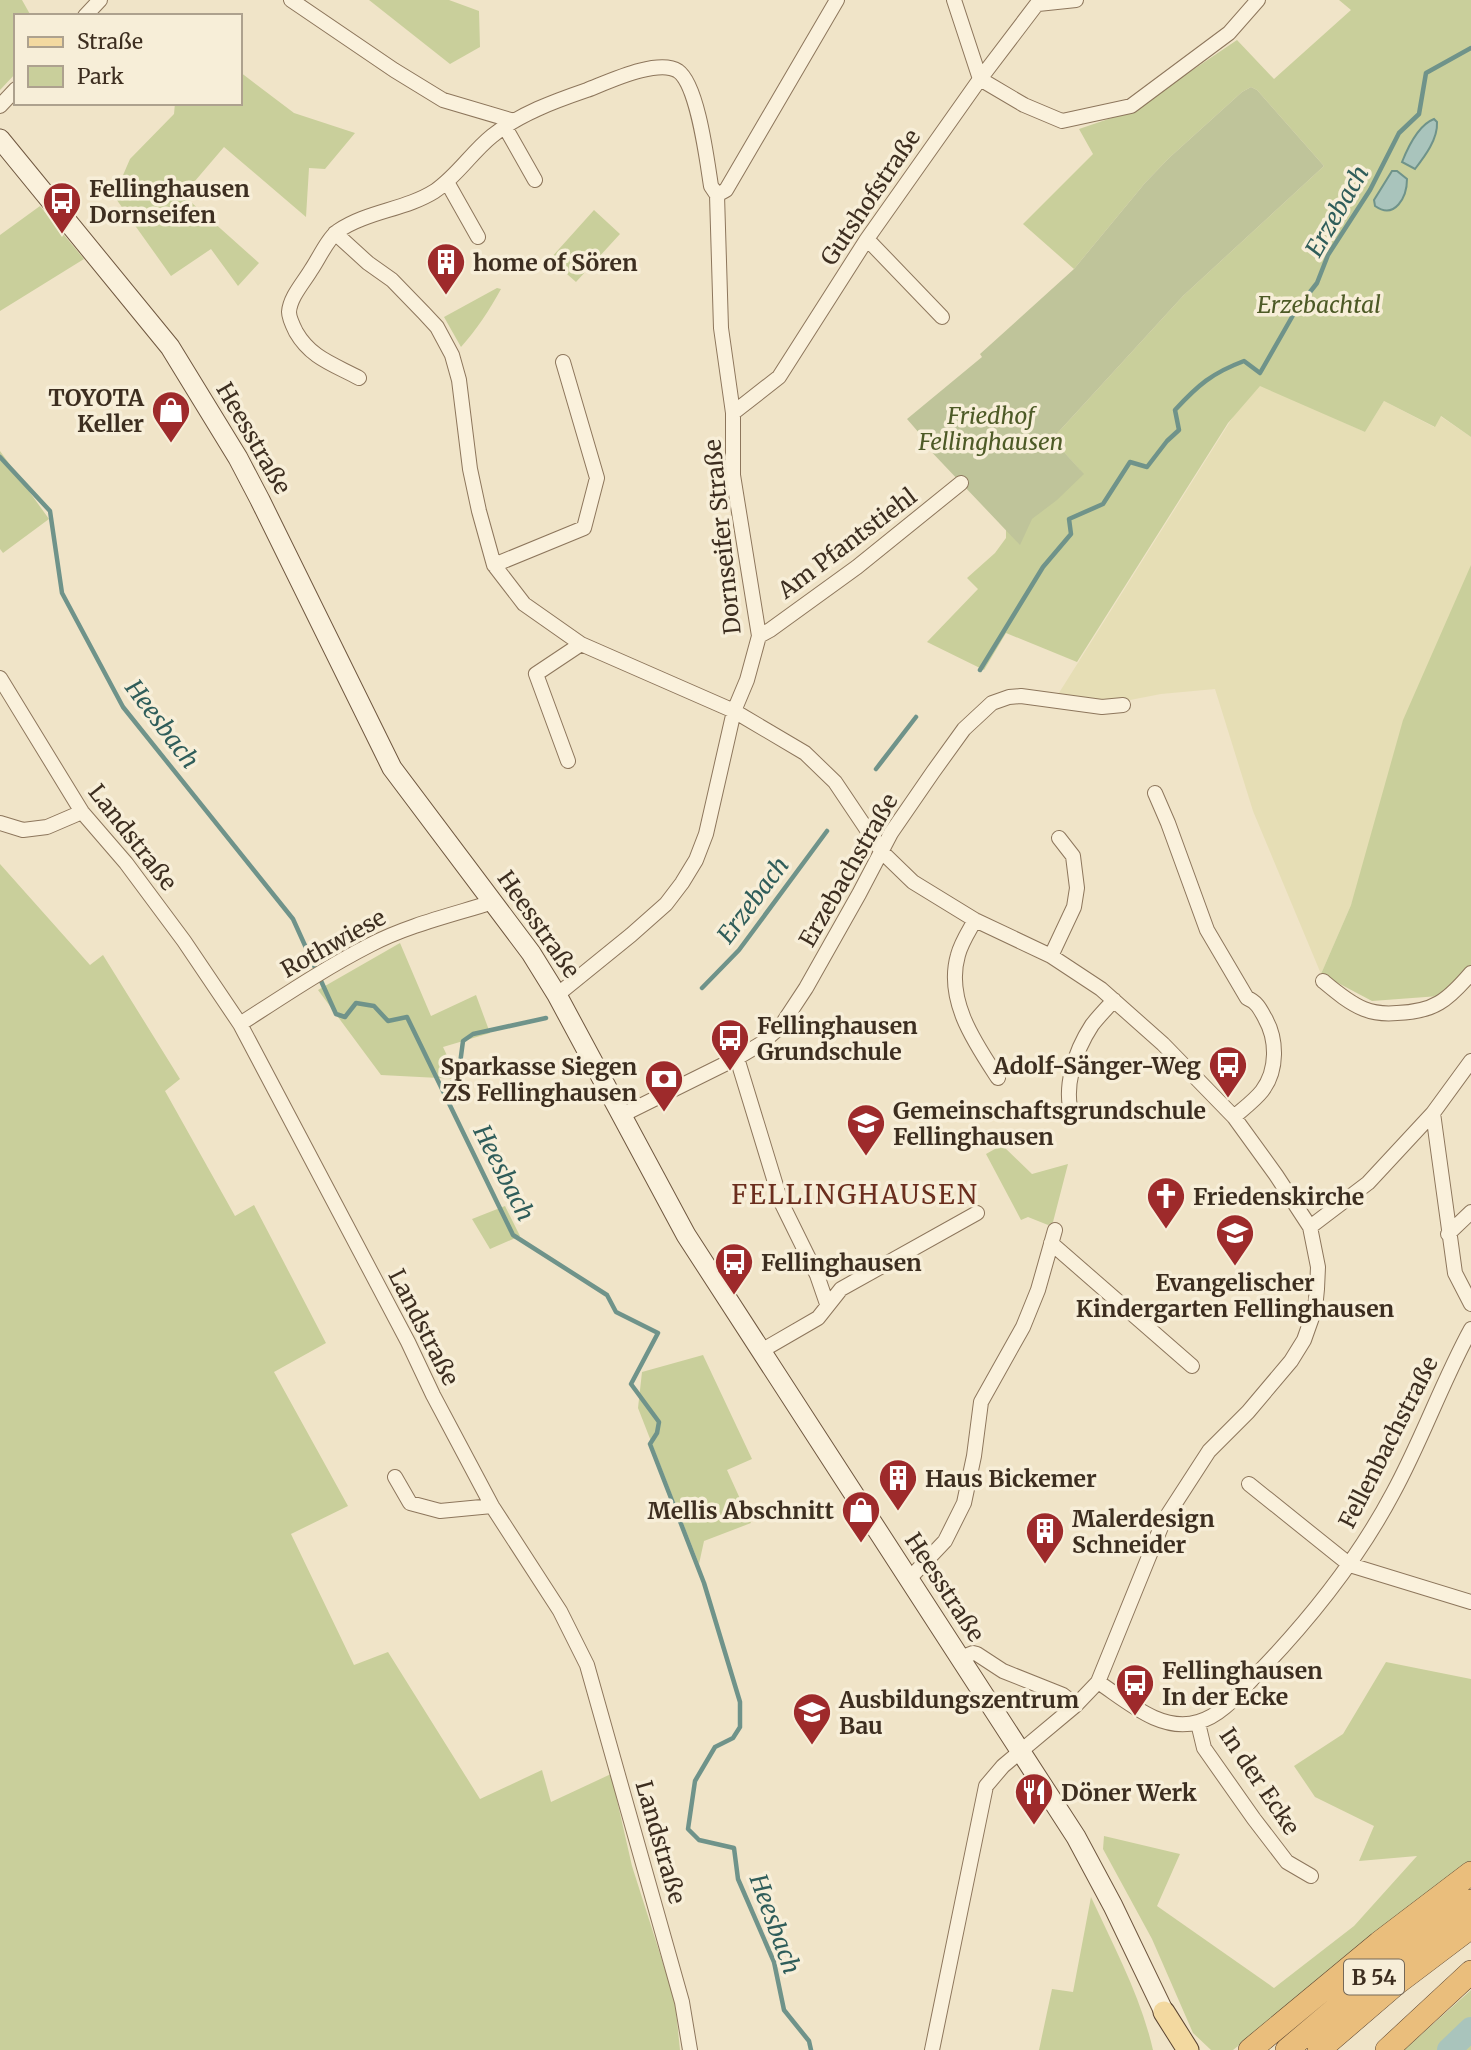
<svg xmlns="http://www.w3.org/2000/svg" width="1471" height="2050" viewBox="0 0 1471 2050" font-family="Merriweather,serif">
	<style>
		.farmland { fill: #e6deb5 }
		.green { fill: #c9cf9b }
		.cemetery { fill: #bfc49a }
		.water { fill: #a9c4bc; stroke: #6f938a; stroke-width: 2 }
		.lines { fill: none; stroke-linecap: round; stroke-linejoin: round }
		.stream { stroke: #6f938a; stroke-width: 4.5 }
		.river { stroke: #a9c4bc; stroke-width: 24 }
		.minor-casing { stroke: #8d765c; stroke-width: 16 }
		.secondary-casing { stroke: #6f573f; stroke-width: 21 }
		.primary-casing { stroke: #5b4430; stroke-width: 23 }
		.trunk-casing { stroke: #5b4430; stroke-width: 24 }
		.minor { stroke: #faf1dc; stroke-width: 14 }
		.secondary { stroke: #faf1dc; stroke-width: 19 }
		.primary { stroke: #f3d9a0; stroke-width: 21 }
		.trunk { stroke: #eabe7c; stroke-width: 23 }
		.labels { text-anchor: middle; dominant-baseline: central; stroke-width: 7; stroke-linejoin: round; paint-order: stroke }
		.shield { fill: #f7eed8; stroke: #756857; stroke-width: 2 }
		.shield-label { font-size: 21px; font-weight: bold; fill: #3d2e20 }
		.poi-label { font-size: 23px; font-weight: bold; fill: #3d2e20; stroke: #f7eed8; text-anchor: start }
		.street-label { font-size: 23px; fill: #3d2e20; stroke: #f7eed8 }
		.park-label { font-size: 23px; font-style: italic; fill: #4d5a26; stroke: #f7eed8 }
		.water-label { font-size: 24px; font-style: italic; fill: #2f5d5a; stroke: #f7eed8 }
		.quarter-label { font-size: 26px; letter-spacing: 2px; fill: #6b2e1e; stroke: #f7eed8 }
	</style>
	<rect width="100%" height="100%" fill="#f0e4c8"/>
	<!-- farmland -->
	<path class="farmland" d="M1255,382L1365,432L1384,401L1434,427L1440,416L1471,437V572L1351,905L1321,974L1253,811L1215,689L1161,694L1125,701L1102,703L1057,696Z"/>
	<!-- green -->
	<path class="green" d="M0,0H22L31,16H16V73L0,90Z
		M369,0H449L479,11L480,47L450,64Z
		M1339,0H1471V437L1441,416L1435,427L1384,401L1365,432L1260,386L1228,423L1077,662L1006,633L984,670L927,642L978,589L967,578L995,553L1006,538V526L1080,470L1052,439L1183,296L1324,166L1257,90L1251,87L1242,92L1169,158L1145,183L1074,269L1023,224L1093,154L1079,129L1132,111L1237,40L1274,79L1351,10Z
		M240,72L294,113L355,133L325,169L309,168L306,217L224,147L183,195L259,263L238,286L211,249L171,276L114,196L130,159L174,114L175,103H240Z
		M40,206L84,259L0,311V235Z
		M594,210L620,234L576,282L550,259Z
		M497,288L501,289C489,311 477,329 461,347L444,317Z
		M0,451L49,519L3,553L0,549Z
		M1471,565V968L1439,996L1372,1001L1321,974L1351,905L1403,720Z
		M0,864L90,965L103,955L180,1079L165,1091L235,1216L254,1205L326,1343L274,1372L348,1506L291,1534L354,1665L388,1652L480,1799L542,1770L551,1802L611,1774L632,1866L675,2001L680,2050H0Z
		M400,943L431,1016L476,995L490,1033L443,1047L458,1079L381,1075L318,990Z
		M1002,1145L1032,1174L1068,1164L1053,1222L1048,1225L1028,1217L1021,1220L986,1154Z
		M505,1206L520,1236L490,1249L472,1219Z
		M703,1355L752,1459L727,1470L751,1523L704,1541L699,1564L638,1408L642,1372Z
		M1386,1662L1471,1679V1865L1454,1876L1233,2050H1211L1193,2033L1152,1939L1103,1849L1104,1836L1180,1854L1157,1906L1274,1988L1354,1926L1417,1856L1359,1861L1374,1826L1315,1797L1294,1766L1343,1734Z
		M1091,1897C1114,1947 1141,1997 1153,2050H1039L1052,1989L1073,1992Z
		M1471,1990V2050H1404Z"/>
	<!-- cemetery -->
	<path class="cemetery" d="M1251,87L1257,90L1324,166L1183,296L1052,439L1084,474L1057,500L1032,519L1020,545L924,444L926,441L907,419L982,357L980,354L1074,269L1145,183L1169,158L1242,92Z"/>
	<!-- water -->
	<path class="water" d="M1434,119L1437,122C1438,139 1425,156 1415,169L1402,162C1408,147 1418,125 1434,119Z
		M1392,171H1397L1407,179C1407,197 1395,220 1375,206L1374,200Z"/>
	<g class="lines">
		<!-- stream -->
		<path class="stream" d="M0,457L50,511L62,593L123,707L293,919L336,1014L345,1017L356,1003L374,1006L388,1021L407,1017L513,1235L607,1295L616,1312L658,1333L631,1384L659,1422L657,1433L650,1444L704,1583L740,1702V1727L733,1738L715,1747L695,1781L688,1829L699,1840L734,1848L738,1879L774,1962L784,2010L809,2041L811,2050
			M980,670L1043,567L1071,534L1069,519L1103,504L1130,462L1147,467L1167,441L1179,430L1175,410C1198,385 1212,373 1244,361L1260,373L1296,310L1317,283L1328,255L1370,190L1399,133L1419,114L1426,73L1471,48
			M876,769L916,717
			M702,988L739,950L827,831
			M442,1088L458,1079L463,1041L473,1034L546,1018"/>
		<!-- river -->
		<path class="river" d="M1449,2050L1471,2029"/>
		<!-- minor casing -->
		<g class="minor-casing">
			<path id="minor" d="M291,0L394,70L443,100L514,121
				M954,0L980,79L1024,105L1062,121L1131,106L1229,33L1258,0
				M1038,4L1076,0
				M85,16L100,0
				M0,106L16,89
				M505,127L535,180
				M447,182L478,237
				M335,233L368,263L392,280L424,313L437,327L452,355L459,380L470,469L479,511L494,565L524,604L581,644L734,711L805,753L835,782L882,852L913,882L975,920L1051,956L1101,989L1163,1044L1234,1117L1276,1175L1310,1227L1318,1267L1317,1289L1315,1309L1304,1340L1291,1361L1248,1412L1209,1451L1163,1522L1098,1682L1076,1705L1003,1766L986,1786L932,2050
				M867,239L942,317
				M359,378C333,364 311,358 296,332C293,326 289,318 289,312C290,297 304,282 311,270C318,260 328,238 338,231C367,211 405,210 435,191C457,176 472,152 492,136C519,114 555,101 587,90C608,82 658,58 678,71C698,85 707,161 711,186L717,195
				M733,413L779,377L867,239L980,79L1040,0
				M494,565L584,528L597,478L563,362
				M759,636L770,630L857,567L961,483
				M0,678L82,812L126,863L184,941L240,1024L408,1342L433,1395L492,1506L560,1611L587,1665L682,2002L690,2050
				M568,761L536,674L581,644
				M1155,793L1168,823L1207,930L1247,998C1257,1002 1260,1009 1265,1018C1277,1039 1278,1070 1262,1091C1255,1100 1243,1109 1234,1117
				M0,823L23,830L47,827L82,812
				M975,920C969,931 961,943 958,955C945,1000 975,1043 998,1078
				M1051,956L1074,907L1077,888L1073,856L1059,838
				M1323,981C1335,991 1349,1003 1364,1009C1374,1013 1386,1014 1397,1013C1434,1012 1448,1000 1471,973
				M557,995L631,935L666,904L682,883L696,860L706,834L734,711L747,680L759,636L733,475V413L721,328L717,195L726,190L837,0
				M240,1024C282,997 325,968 370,945C408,925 452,915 493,902
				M737,1058L781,1202L817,1275L827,1304
				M1433,1113L1471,1061
				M622,1115L737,1058L762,1043L781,1026L806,988L859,894L891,833L933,772L964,729L992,703L1009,697L1021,696L1102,707L1123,705
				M1073,1118C1062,1089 1075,1051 1092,1025C1099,1016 1107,1008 1114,1000
				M1310,1227L1368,1183L1433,1113L1455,1273L1471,1304
				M1448,1234L1471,1212
				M1051,1243L1192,1366
				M761,1351L818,1318L841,1289L977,1213
				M395,1477L410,1503L440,1511L492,1506
				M1249,1484L1350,1565L1471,1602
				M909,1579L945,1541L964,1503L974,1456L981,1402L1023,1327L1038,1290L1055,1230
				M960,1658L973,1653L977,1654L1003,1671L1063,1695L1076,1705
				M1098,1682C1127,1701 1161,1733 1198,1722C1224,1715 1241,1690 1259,1672C1311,1618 1358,1559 1393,1493C1422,1440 1442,1382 1471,1329
				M1198,1723L1204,1748L1254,1819L1287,1862L1311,1876"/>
		</g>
		<!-- secondary casing -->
		<g class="secondary-casing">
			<path id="secondary" d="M0,139L170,347L238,458L260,500L392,768L531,953L557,995L686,1235L1076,1837L1113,1906L1164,2012"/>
		</g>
		<!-- primary casing -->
		<g class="primary-casing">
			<path id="primary" d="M1164,2012L1188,2050"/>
		</g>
		<!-- trunk casing -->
		<g class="trunk-casing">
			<path id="trunk" d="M1250,2050L1379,1943L1471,1873
				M1287,2050L1385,1967L1471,1901
				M1319,2050L1397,1983L1471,1927
				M1387,2050L1471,1972"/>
		</g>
		<!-- minor -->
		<use href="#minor" class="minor"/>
		<!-- secondary -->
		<use href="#secondary" class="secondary"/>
		<!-- primary -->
		<use href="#primary" class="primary"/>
		<!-- trunk -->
		<use href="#trunk" class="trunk"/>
	</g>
	<!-- icons -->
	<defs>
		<g id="bus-pin" transform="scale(2.0125)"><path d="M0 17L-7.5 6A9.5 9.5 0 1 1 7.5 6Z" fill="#9e2a2b" stroke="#f7eed8"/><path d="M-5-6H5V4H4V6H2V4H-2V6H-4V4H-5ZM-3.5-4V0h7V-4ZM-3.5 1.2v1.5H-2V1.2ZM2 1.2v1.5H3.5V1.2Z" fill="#fff"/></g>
		<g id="building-pin" transform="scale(2.0125)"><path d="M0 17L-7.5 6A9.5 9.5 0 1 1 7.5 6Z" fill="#9e2a2b" stroke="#f7eed8"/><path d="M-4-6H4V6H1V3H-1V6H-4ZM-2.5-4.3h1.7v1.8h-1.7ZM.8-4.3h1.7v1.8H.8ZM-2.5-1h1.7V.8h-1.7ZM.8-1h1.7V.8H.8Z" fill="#fff"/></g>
		<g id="shop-pin" transform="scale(2.0125)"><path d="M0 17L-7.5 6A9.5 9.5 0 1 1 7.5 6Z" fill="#9e2a2b" stroke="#f7eed8"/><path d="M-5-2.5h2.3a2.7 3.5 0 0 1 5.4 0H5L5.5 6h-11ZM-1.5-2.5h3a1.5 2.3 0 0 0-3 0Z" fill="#fff"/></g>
		<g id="bank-pin" transform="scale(2.0125)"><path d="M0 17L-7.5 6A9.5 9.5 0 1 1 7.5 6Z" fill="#9e2a2b" stroke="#f7eed8"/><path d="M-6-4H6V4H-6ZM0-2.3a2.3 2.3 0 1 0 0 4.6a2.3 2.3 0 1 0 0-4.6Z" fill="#fff"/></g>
		<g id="school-pin" transform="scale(2.0125)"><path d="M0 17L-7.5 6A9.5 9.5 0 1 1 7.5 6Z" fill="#9e2a2b" stroke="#f7eed8"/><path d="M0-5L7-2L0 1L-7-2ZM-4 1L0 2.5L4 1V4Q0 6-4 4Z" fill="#fff"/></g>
		<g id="church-pin" transform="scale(2.0125)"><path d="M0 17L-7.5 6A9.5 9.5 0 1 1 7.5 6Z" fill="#9e2a2b" stroke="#f7eed8"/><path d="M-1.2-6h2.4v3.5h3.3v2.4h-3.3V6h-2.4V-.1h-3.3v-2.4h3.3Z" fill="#fff"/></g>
		<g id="restaurant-pin" transform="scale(2.0125)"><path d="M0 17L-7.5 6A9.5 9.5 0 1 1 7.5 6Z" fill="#9e2a2b" stroke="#f7eed8"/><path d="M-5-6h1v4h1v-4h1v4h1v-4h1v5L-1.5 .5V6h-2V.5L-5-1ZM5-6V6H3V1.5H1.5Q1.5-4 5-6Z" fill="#fff"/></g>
	</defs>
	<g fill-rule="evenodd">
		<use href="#bus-pin" x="62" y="201"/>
		<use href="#building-pin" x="446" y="262"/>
		<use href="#shop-pin" x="171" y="410"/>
		<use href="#bus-pin" x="730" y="1038"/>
		<use href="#bus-pin" x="1228" y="1065"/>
		<use href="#bank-pin" x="664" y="1079"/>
		<use href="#school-pin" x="866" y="1123"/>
		<use href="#church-pin" x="1166" y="1196"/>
		<use href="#school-pin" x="1235" y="1233"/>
		<use href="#bus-pin" x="734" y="1262"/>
		<use href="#building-pin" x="898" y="1478"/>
		<use href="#shop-pin" x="861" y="1510"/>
		<use href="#building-pin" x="1045" y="1531"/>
		<use href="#bus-pin" x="1135" y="1683"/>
		<use href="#school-pin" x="812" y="1712"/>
		<use href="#restaurant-pin" x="1034" y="1792"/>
	</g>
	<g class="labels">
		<!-- shield labels -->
		<rect class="shield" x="1344" y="1959.5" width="60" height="35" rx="5"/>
		<g class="shield-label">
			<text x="1374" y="1977">B 54</text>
		</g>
		<!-- poi labels -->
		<g class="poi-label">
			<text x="89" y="188">Fellinghausen<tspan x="89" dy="26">Dornseifen</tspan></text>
			<text x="473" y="262">home of Sören</text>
			<text x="144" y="397" text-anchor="end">TOYOTA<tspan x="144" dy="26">Keller</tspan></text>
			<text x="757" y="1025">Fellinghausen<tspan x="757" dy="26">Grundschule</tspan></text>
			<text x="1201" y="1065" text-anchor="end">Adolf-Sänger-Weg</text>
			<text x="637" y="1066" text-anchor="end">Sparkasse Siegen<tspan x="637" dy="26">ZS Fellinghausen</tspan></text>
			<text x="893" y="1110">Gemeinschaftsgrundschule<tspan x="893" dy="26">Fellinghausen</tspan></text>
			<text x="1193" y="1196">Friedenskirche</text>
			<text x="761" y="1262">Fellinghausen</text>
			<text x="1235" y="1282" text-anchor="middle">Evangelischer<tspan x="1235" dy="26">Kindergarten Fellinghausen</tspan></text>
			<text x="925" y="1478">Haus Bickemer</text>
			<text x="834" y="1510" text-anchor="end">Mellis Abschnitt</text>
			<text x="1072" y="1518">Malerdesign<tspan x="1072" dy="26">Schneider</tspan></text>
			<text x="1162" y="1670">Fellinghausen<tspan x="1162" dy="26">In der Ecke</tspan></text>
			<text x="839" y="1699">Ausbildungszentrum<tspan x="839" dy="26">Bau</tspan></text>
			<text x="1061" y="1792">Döner Werk</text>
		</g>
		<!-- street labels -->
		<g class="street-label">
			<text transform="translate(870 197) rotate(-56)">Gutshofstraße</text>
			<text transform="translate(254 438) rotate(60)">Heesstraße</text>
			<text transform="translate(722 537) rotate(-96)">Dornseifer Straße</text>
			<text transform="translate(847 543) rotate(-37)">Am Pfantstiehl</text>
			<text transform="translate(133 837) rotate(52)">Landstraße</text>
			<text transform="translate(848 870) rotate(-60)">Erzebachstraße</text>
			<text transform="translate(539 924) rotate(55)">Heesstraße</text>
			<text transform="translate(333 943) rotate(-29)">Rothwiese</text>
			<text transform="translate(424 1327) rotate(63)">Landstraße</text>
			<text transform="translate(1388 1442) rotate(-63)">Fellenbachstraße</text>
			<text transform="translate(945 1587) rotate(57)">Heesstraße</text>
			<text transform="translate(1260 1781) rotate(56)">In der Ecke</text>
			<text transform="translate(661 1842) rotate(74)">Landstraße</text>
		</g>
		<!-- park labels -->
		<g class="park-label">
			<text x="1319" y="304">Erzebachtal</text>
			<text x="991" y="415">Friedhof<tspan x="991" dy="26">Fellinghausen</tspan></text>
		</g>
		<!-- water labels -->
		<g class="water-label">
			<text transform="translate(1337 211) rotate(-60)">Erzebach</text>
			<text transform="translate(162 724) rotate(53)">Heesbach</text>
			<text transform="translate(753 900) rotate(-53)">Erzebach</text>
			<text transform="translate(504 1173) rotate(63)">Heesbach</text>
			<text transform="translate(775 1924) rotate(70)">Heesbach</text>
		</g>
		<!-- quarter labels -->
		<g class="quarter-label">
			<text x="855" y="1194">FELLINGHAUSEN</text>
		</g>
	</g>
	<!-- legend -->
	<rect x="14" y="14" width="228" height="91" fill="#f7eed8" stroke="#ada18e" stroke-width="2"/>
	<rect x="28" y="37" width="35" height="10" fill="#f3d9a0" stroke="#ada18e" stroke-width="2"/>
	<text x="77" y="49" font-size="21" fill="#3d2e20">Straße</text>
	<rect x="28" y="66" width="35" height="21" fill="#c9cf9b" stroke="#ada18e" stroke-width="2"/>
	<text x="77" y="84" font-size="21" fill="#3d2e20">Park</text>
</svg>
